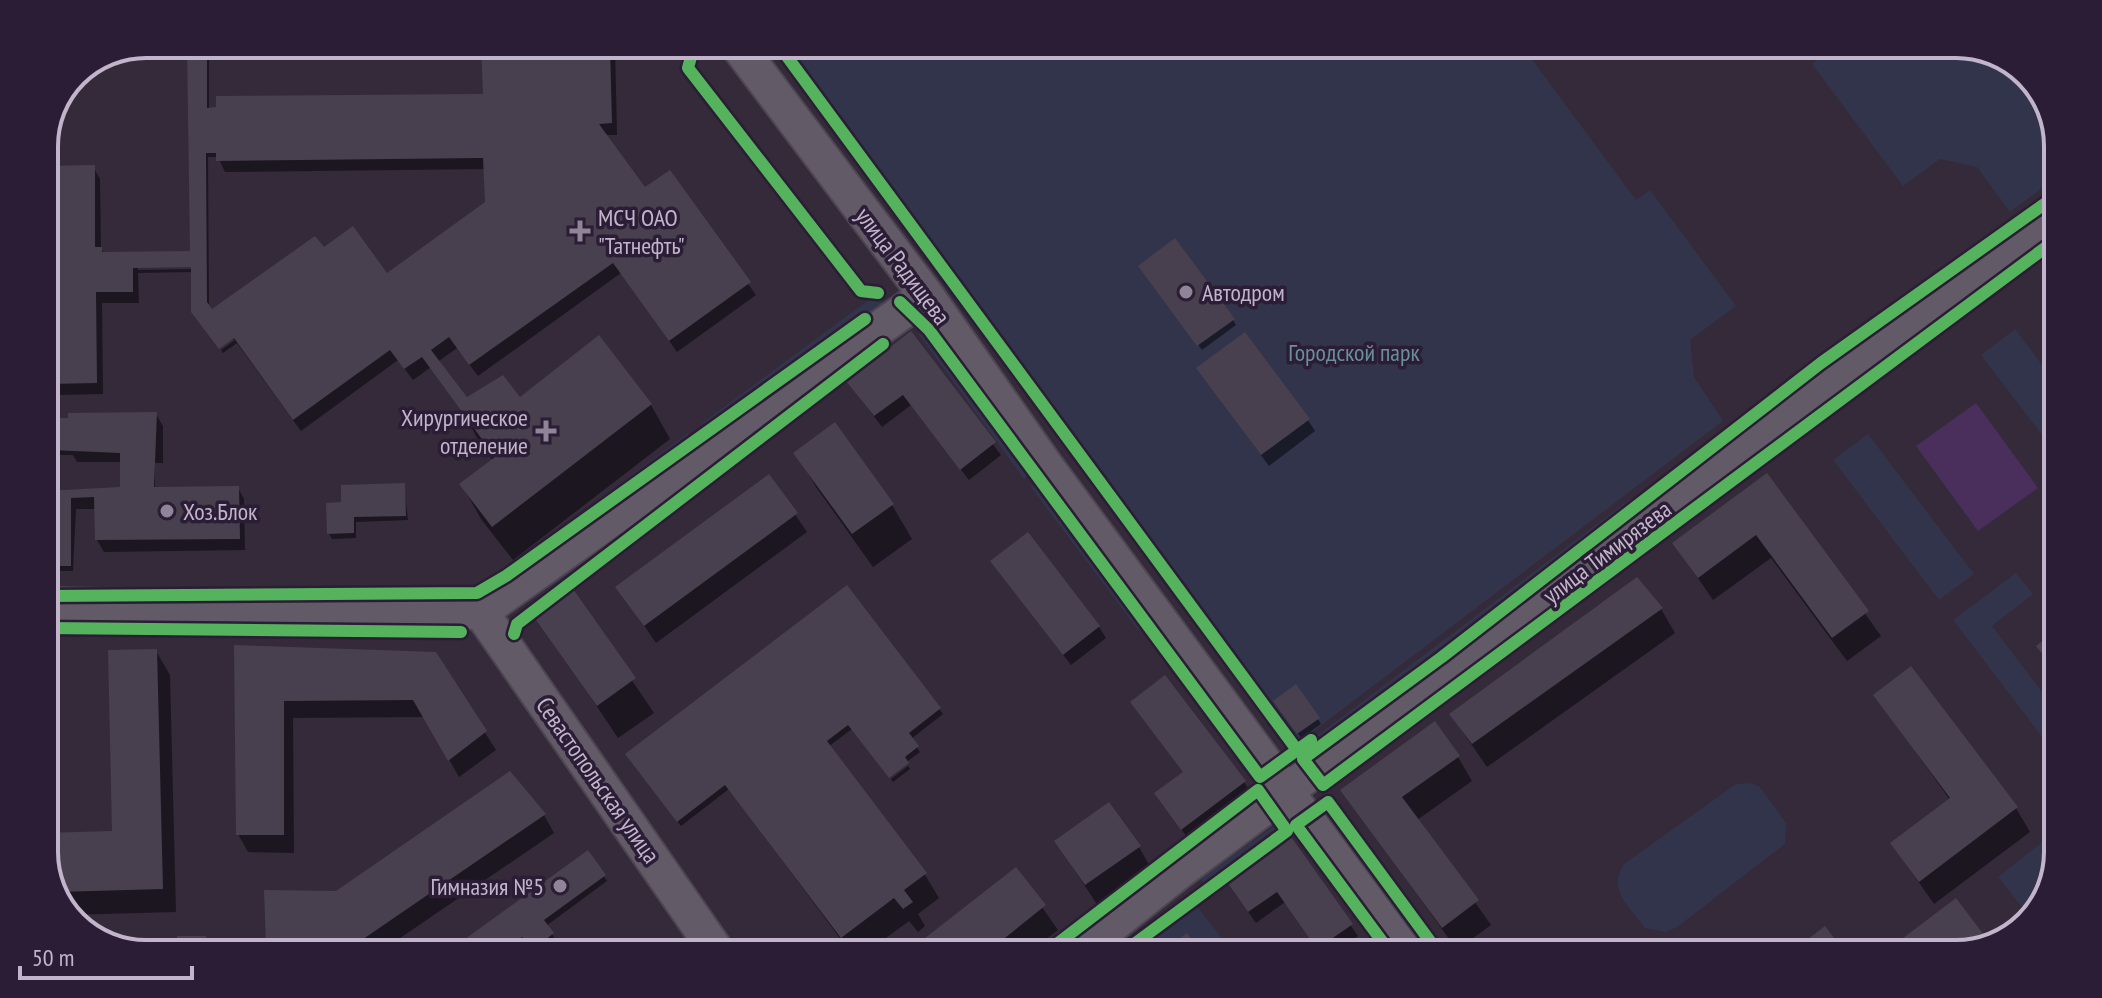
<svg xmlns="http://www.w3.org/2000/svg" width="2102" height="998" viewBox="0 0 2102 998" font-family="'PT Sans Narrow',sans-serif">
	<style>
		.green { fill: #32344b }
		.water { fill: #4a2f5c }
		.shadow { fill: #0007; fill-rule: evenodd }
		.building { fill: #49404f; fill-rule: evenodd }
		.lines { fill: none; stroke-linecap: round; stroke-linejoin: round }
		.minor-casing { stroke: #4d4551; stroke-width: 38 }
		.minor { stroke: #625b67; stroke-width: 34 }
		.cycleway-casing { stroke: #2b1d35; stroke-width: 17 }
		.cycleway { stroke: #56b35d; stroke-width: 12 }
		.poi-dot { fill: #908498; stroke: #2b1d35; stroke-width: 3 }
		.labels { text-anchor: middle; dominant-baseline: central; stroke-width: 7; stroke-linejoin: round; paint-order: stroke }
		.poi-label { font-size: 24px; fill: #c2b4cb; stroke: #2b1d35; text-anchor: start }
		.street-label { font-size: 24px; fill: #c2b4cb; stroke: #2b1d35 }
		.park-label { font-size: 24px; fill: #6a909d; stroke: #2b1d35 }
		.rim { fill: none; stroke: #c2b4cb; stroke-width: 4 }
	</style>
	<rect width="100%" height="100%" fill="#342a3a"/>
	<!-- green -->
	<path class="green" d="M786,47L1525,50L1636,200L1650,190L1736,306L1690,340L1694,377L1723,421L1299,742Z
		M1819,51L1995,52L2041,89L2058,140L2057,177L2010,212L1977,167L1940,159L1903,186L1812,64L1822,56Z
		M878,293L884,305L709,431L701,424Z
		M2015,329L2055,382V452L1981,355Z
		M929,330L1032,472L1024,479L918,333Z
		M688,433L692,443L506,576L504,569Z
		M1868,434L1974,574L1939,600L1833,460Z
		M1040,484L1143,623L1139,631L1030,486Z
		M1630,499L1636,507L1303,759L1297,751Z
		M576,566L582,575L517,624L514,616Z
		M2016,573L2033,594L1992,626L2052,705V713L2045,719L2052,728V750L1953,620Z
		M1750,783L1760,787L1786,823L1785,844L1677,927L1666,932L1645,928C1629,906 1607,890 1624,864L1736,784Z
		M1332,799L1437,941L1432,944L1328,802Z
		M1274,826L1281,836L1203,892L1202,878Z
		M2046,839L2051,845L2050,891L2029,916L1998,877Z
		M1192,900L1232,951H1201L1187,933L1163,951L1126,950Z"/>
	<!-- water -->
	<path class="water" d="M1976,403L2038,488L1978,531L1916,446Z"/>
	<!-- shadow -->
	<path class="shadow" d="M189,44H209V110L485,96L483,45L615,46L617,135H604L644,190L669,172L756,295L677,352L621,273L478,376L457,348L436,363L466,398L651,405L670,439L513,560L481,519L462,485L493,461L478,440L460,405L431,367L413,380L398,360L301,431L237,343L223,353L221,350L235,340L232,337L218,347L193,272L138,273L139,303H102L103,394L55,395L49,383L93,167L100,179L101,248L104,254L192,253ZM208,157H218L225,172L486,169L487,203L386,276L323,250L212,312L209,308ZM201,265V269L138,270V266Z
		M1143,271L1233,320L1236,325L1202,350Z
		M910,334L1001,455L969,480L911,405L882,427L856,393Z
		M1206,380L1308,420L1315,431L1269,466Z
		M156,414L163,426V463H155V489L238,488L244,499L245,550L104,552L97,540L96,509H76L73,571H44V493L63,499V490L122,489V462H77L73,455H56L53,450Z
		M835,425L892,505L912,539L873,567L816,487L796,453Z
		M1766,475L1881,636L1847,661L1771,558L1713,600L1674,543Z
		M769,476L807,532L656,643L618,587Z
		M404,485L408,520L356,522V538L332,539L329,534L343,504Z
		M1000,573L1099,627L1106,638L1071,665Z
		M846,587L943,714L911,739L920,752L888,776L852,729L828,747L925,875L939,898L918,914L925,926L918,932L909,921L871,949H848L729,789L681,826L630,760Z
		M572,592L654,713L618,738L537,617Z
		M1661,609L1675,633L1487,767L1451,715Z
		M236,647L435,654L496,750L459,777L425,717L293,718L294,853L248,852L238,834Z
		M156,651L170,675L176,912L67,915L44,859L114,833Z
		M44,663H49L60,681L59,728H44Z
		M1875,695L2016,808L2030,832L1934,904L1892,844L1950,800Z
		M1133,703L1244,782L1251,793L1189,840L1156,794L1184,773Z
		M1279,707L1318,719L1321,724L1301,738Z
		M1458,757L1472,781L1417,820L1491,925L1457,950L1342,790Z
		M908,766L910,769L893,782L891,779Z
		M544,815L554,833L387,947L268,944Z
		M1289,837L1358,936L1336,951H1320L1285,902L1256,923L1234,892Z
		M1056,842L1139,847L1158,881L1106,918Z
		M587,853L607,881L546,926L556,940L544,948H532L526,941L516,948H467Z
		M1016,870L1058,930L1033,950H915Z"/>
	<!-- building -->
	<path class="building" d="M187,44H207V108L216,107V96L483,94L481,45L610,46L612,123L599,124L645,187L670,170L751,282L669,341L613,263L469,365L449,337L431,350L467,397L503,375L520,397L599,335L652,404L492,527L459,484L495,457L422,357L404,369L390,350L293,420L234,338L219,349L191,312V267L133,268V292H96L97,383L47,384L44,166L95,165V247H102V252L190,251ZM206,153H216V161L483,158L485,202L387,273L353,226L324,247L315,236L212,309L207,302Z
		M1175,238L1235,319L1197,346L1138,266Z
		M911,331L996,442L960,470L903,395L874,416L846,381Z
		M1245,332L1310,419L1261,455L1196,368Z
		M157,412L154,487L239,486L240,539L95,540L94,497L71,498V566H44V491L120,487V453L51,450V418H68V413Z
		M835,422L894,504L852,534L793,453Z
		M1767,473L1869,611L1832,638L1756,535L1698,578L1672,543Z
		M769,474L798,513L644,626L615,587Z
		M405,483L406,516L354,517V533L327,534L326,503L341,502V485Z
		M1028,532L1100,626L1063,655L990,561Z
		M1637,577L1663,608L1472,744L1449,714Z
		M847,585L941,708L909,733L919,746L905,757L909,763L889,778L848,725L827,741L927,873L904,890L913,902L903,909L894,898L841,938L725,785L677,822L625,754Z
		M573,589L636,678L597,706L534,617Z
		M2053,633L2052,665V666L2036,646Z
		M234,645L436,652L487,731L448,761L413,700L284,701V835H236Z
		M157,649L163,889L57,892L44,859V833L112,831L108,650Z
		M44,661H50V711H44Z
		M1911,666L2018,807L1919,882L1890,843L1950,798L1873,695Z
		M1165,675L1246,781L1181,830L1154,793L1183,772L1130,702Z
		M1296,684L1320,718L1297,734L1273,701Z
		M1435,721L1460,756L1402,797L1479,900L1442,928L1340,790Z
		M510,771L546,814L353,946L266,945L264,890L336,891Z
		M1109,802L1141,846L1085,885L1054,841Z
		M1289,834L1353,924L1317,949L1277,892L1248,912L1225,879Z
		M588,850L606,875L544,920L554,933L535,948H530L522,937L507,948H465L461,942Z
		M1016,867L1046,905L990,950L911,949Z
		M1956,898L1990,943L1956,954H1882Z
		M1825,926L1846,954L1790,953Z
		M1187,933L1201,951H1163Z
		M177,936H206V946H177Z"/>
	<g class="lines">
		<!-- minor casing -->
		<g class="minor-casing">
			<path id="minor" d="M739,47L926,295L1043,462L1405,952
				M44,605L481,612L926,295
				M481,612L715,949
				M1081,950L1180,871L2057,214"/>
		</g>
		<!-- minor -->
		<use href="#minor" class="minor"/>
		<!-- cycleway casing -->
		<g class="cycleway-casing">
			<path id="cycleway" d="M694,46L688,68L861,291L878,293
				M780,47L1297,750
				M2057,239L1323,785L1303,759L1442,657L1821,363L2057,195
				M900,302L929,330L1260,777L1311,740
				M44,596L477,593L506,576L865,319
				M44,628L461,632
				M514,634L517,624L883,344
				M1049,950L1258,790L1287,831L1126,950
				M1390,952L1296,825L1328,802L1438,952"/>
		</g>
		<!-- cycleway -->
		<use href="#cycleway" class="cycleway"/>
	</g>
	<!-- markers -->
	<g class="poi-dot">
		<path d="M576 219h8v8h8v8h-8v8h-8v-8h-8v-8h8z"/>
		<circle cx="1186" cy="292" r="8"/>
		<path d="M542 419h8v8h8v8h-8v8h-8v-8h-8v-8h8z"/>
		<circle cx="167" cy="511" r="8"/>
		<circle cx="560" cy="886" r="8"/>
	</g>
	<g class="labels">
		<!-- poi labels -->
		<g class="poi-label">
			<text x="598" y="217">МСЧ ОАО<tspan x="598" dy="28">"Татнефть"</tspan></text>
			<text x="1202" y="292">Автодром</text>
			<text x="528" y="417" text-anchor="end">Хирургическое<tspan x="528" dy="28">отделение</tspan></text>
			<text x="183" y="511">Хоз.Блок</text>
			<text x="544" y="886" text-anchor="end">Гимназия №5</text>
		</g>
		<!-- street labels -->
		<g class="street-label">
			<text transform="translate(903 266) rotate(53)">улица Радищева</text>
			<text transform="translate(1607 552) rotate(-37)">улица Тимирязева</text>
			<text transform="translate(598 780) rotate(55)">Севастопольская улица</text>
		</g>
		<!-- park labels -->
		<g class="park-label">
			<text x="1354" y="352">Городской парк</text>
		</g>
	</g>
	<!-- crop -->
	<path d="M0 0H2102V998H0ZM146 58H1956A88 88 0 0 1 2044 146V852A88 88 0 0 1 1956 940H146A88 88 0 0 1 58 852V146A88 88 0 0 1 146 58Z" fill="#2b1d35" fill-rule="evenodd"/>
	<path class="rim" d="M146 58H1956A88 88 0 0 1 2044 146V852A88 88 0 0 1 1956 940H146A88 88 0 0 1 58 852V146A88 88 0 0 1 146 58Z"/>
	<!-- scale -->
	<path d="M20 966v12h172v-12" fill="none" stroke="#c2b4cb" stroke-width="4"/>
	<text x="32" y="966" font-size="24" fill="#c2b4cb" stroke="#2b1d35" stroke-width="6" paint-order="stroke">50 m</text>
</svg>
